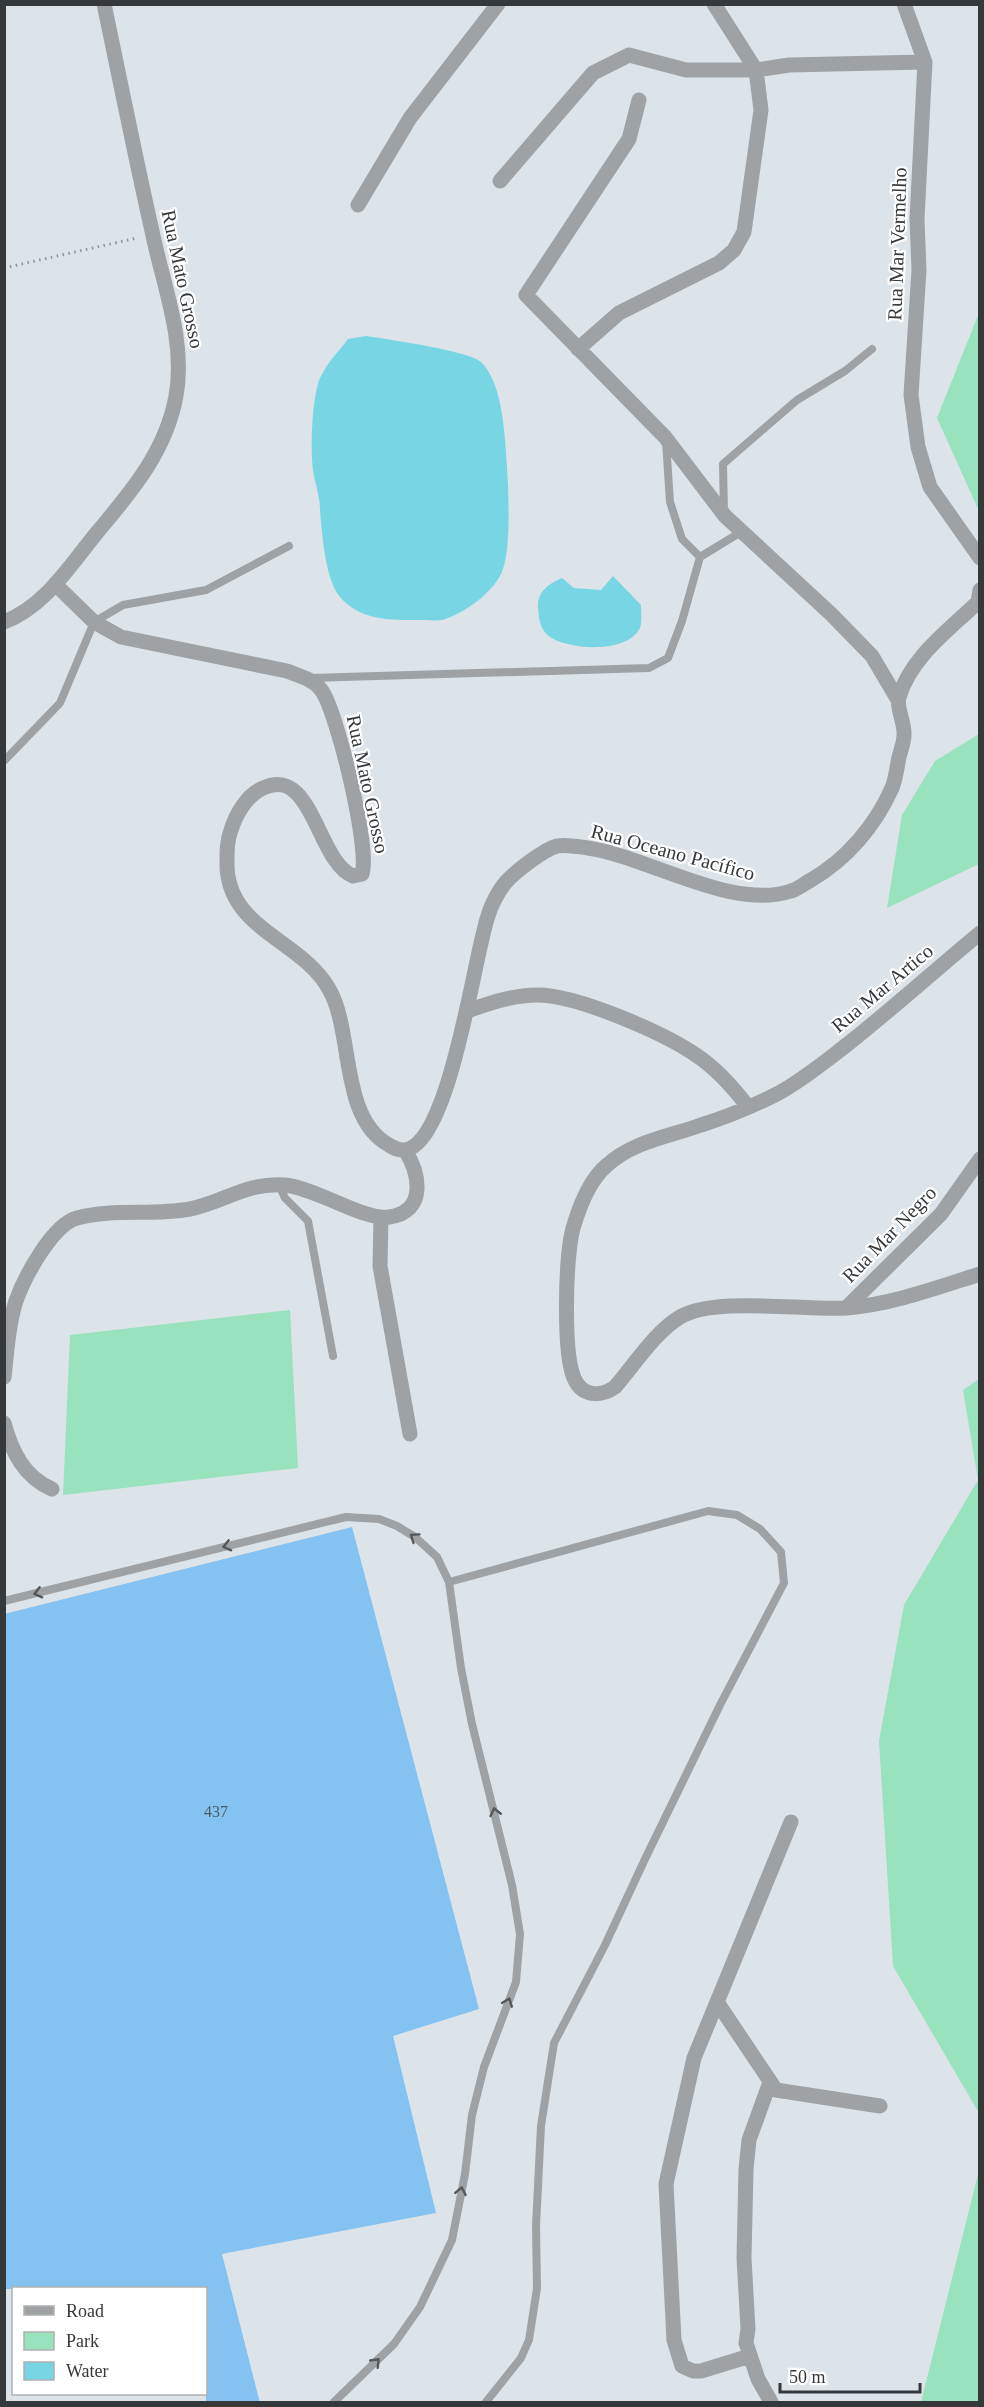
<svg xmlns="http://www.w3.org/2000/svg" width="984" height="2407" viewBox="0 0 984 2407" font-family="Georgia,serif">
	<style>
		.green { fill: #98e2be }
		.water { fill: #78d6e4 }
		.building { fill: #84c3f1 }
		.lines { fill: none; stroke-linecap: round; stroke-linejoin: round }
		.path { stroke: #90969a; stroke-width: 3; stroke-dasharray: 1.5 4.5; stroke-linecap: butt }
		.service { stroke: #9ea2a4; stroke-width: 8 }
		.minor { stroke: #9ea2a4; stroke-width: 15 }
		.oneway { stroke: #55585a }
		.labels { text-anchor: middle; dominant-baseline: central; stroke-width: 4.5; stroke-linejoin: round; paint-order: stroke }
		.number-label { font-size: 16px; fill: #4a5c68 }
		.street-label { font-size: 20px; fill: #36393b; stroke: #fff }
	</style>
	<rect width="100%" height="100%" fill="#dce4ea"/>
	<!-- green -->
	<path class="green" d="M979,313V511L937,418Z
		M979,734V864L887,908L902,815L935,761Z
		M290,1310L298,1468L63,1495L70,1335Z
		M979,1379V2113L893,1966L879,1741L904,1605L978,1480L963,1390Z
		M979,2170V2402H921Z"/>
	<!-- water -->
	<path class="water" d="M366,336C386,339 470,351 481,362C501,381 504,426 506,452C508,480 512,544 503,569C496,591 464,614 442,620C435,621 426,620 419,620C390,620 361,621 340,597C325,579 322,533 320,510C320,496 315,484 313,470C310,449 312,393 321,376C328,362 339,351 348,339Z
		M613,576L641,605C641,612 642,622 640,628C627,654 570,650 550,637C540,630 539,619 538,608C537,592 548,584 562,578L574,588L601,590Z"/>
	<!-- building -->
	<path class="building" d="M352,1527L479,2009L393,2036L436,2213L222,2254L260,2403H206V2289H4V1614Z"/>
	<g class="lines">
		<!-- path -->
		<path class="path" d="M4,268L137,238"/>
		<!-- service -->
		<path class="service" d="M666,442L670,502L682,539L700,557L741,532
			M724,512L723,464L797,400L845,371L872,349
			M311,678L649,668L668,658L682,621L700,557
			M4,761L60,703L94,622L123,605L206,590L289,546
			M279,1185L285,1198L308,1221L333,1356
			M449,1582L708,1511L737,1515L760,1529L781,1552L784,1583L720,1705L645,1859L605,1945L554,2043L541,2126L536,2226L537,2288L529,2340L521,2358L486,2402
			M4,1601L346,1517L379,1519L397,1526L415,1537L437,1557L449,1582L461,1668L472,1724L512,1885L520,1934L516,1982L484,2067L472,2115L465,2174L452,2240L420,2307L394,2344L334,2402"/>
		<!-- minor -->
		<path class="minor" d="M904,4L925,62L917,219L919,270L911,395L918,447L930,487L980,558
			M639,100L629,139L526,295L665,437L725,516L831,614L872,656L898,700
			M500,181L593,73L629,55L686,70H756L789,65L925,62
			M358,205L410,118L498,4
			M578,349L619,313L719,263L734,250L744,232L761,110L756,70L714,4
			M55,584L94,622L121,637L287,671C299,676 314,679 322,691C338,715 370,849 362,874L353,876C317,862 313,765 263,788C247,795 236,814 231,830C227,841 227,850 227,861C225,929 301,939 329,989C354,1032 339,1117 389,1145C394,1148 397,1150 403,1150C450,1148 474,955 488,916C491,905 499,890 506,882C516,871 543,850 557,846C566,844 580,847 588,848C649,857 732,911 791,891C798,889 805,883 811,880C847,859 875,826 892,788C896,778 897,767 899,757C901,750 904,742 904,735C905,722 896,709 899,697C911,657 949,630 978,602L980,590
			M4,622C44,607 69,567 95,535C130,493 166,452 176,396C186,341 163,285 152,231C135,156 120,80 104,4
			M980,933C934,971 890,1011 844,1047C822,1064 801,1081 777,1094C753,1106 727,1117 701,1125C668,1137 633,1141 606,1166C590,1180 580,1205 574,1225C565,1252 563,1353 574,1378C582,1397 601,1397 615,1387C635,1364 654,1333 680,1317C715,1296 804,1311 847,1308C893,1304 936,1288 980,1274
			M467,1011C490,1003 513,995 538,995C577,995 664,1033 696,1055C717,1069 733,1087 748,1107
			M381,1217L380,1266L410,1434
			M846,1308L941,1214L980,1159
			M4,1377C7,1353 8,1324 16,1301C24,1278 52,1225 77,1218C113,1208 152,1216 190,1209C225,1202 246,1182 285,1185C316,1188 365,1221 389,1217C427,1212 420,1174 405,1150
			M4,1423C12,1452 24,1477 52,1489
			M717,2002L776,2090L880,2106
			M770,2082L749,2140L746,2169L744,2258L748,2329L746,2343L758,2379L771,2402
			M750,2356L701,2371H693L682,2366L674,2340L666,2184L694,2058L791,1822"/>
	</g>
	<!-- one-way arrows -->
	<defs><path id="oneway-chevron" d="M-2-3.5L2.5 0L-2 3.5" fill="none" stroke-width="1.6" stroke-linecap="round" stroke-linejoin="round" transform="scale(1.5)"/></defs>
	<g class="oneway">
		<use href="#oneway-chevron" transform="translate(414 1537) rotate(-145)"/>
		<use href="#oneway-chevron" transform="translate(227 1546) rotate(166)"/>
		<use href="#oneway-chevron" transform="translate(38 1593) rotate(166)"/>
		<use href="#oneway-chevron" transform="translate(495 1812) rotate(-103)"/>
		<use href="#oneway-chevron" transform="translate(508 2002) rotate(-69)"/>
		<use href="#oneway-chevron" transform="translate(461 2191) rotate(-79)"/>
		<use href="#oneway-chevron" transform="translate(376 2362) rotate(-46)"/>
	</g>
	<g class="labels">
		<!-- number labels -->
		<g class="number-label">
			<text x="216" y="1811">437</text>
		</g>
		<!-- street labels -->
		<g class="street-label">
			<text transform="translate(897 244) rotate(-88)">Rua Mar Vermelho</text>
			<text transform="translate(183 279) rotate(78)">Rua Mato Grosso</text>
			<text transform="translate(368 784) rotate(78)">Rua Mato Grosso</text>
			<text transform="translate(673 852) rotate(15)">Rua Oceano Pacífico</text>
			<text transform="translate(882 988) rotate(-40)">Rua Mar Artico</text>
			<text transform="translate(889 1234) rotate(-46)">Rua Mar Negro</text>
		</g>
	</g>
	<!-- border -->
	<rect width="984" height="2407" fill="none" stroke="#36393b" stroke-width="12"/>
	<!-- legend -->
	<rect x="12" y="2287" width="195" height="108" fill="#ffffff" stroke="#afb0b1" stroke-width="1.5"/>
	<rect x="24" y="2306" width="30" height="9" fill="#9ea2a4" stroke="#afb0b1" stroke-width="1.5"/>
	<text x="66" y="2317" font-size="18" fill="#36393b">Road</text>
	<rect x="24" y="2332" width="30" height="18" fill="#98e2be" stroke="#afb0b1" stroke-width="1.5"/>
	<text x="66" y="2347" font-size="18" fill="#36393b">Park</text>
	<rect x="24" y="2362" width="30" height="18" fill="#78d6e4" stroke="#afb0b1" stroke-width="1.5"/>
	<text x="66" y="2377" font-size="18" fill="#36393b">Water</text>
	<!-- scale -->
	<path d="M780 2383v9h140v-9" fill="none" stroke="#36393b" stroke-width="3"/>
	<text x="789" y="2383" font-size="18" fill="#36393b" stroke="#ffffff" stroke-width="4.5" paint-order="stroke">50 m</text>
</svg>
